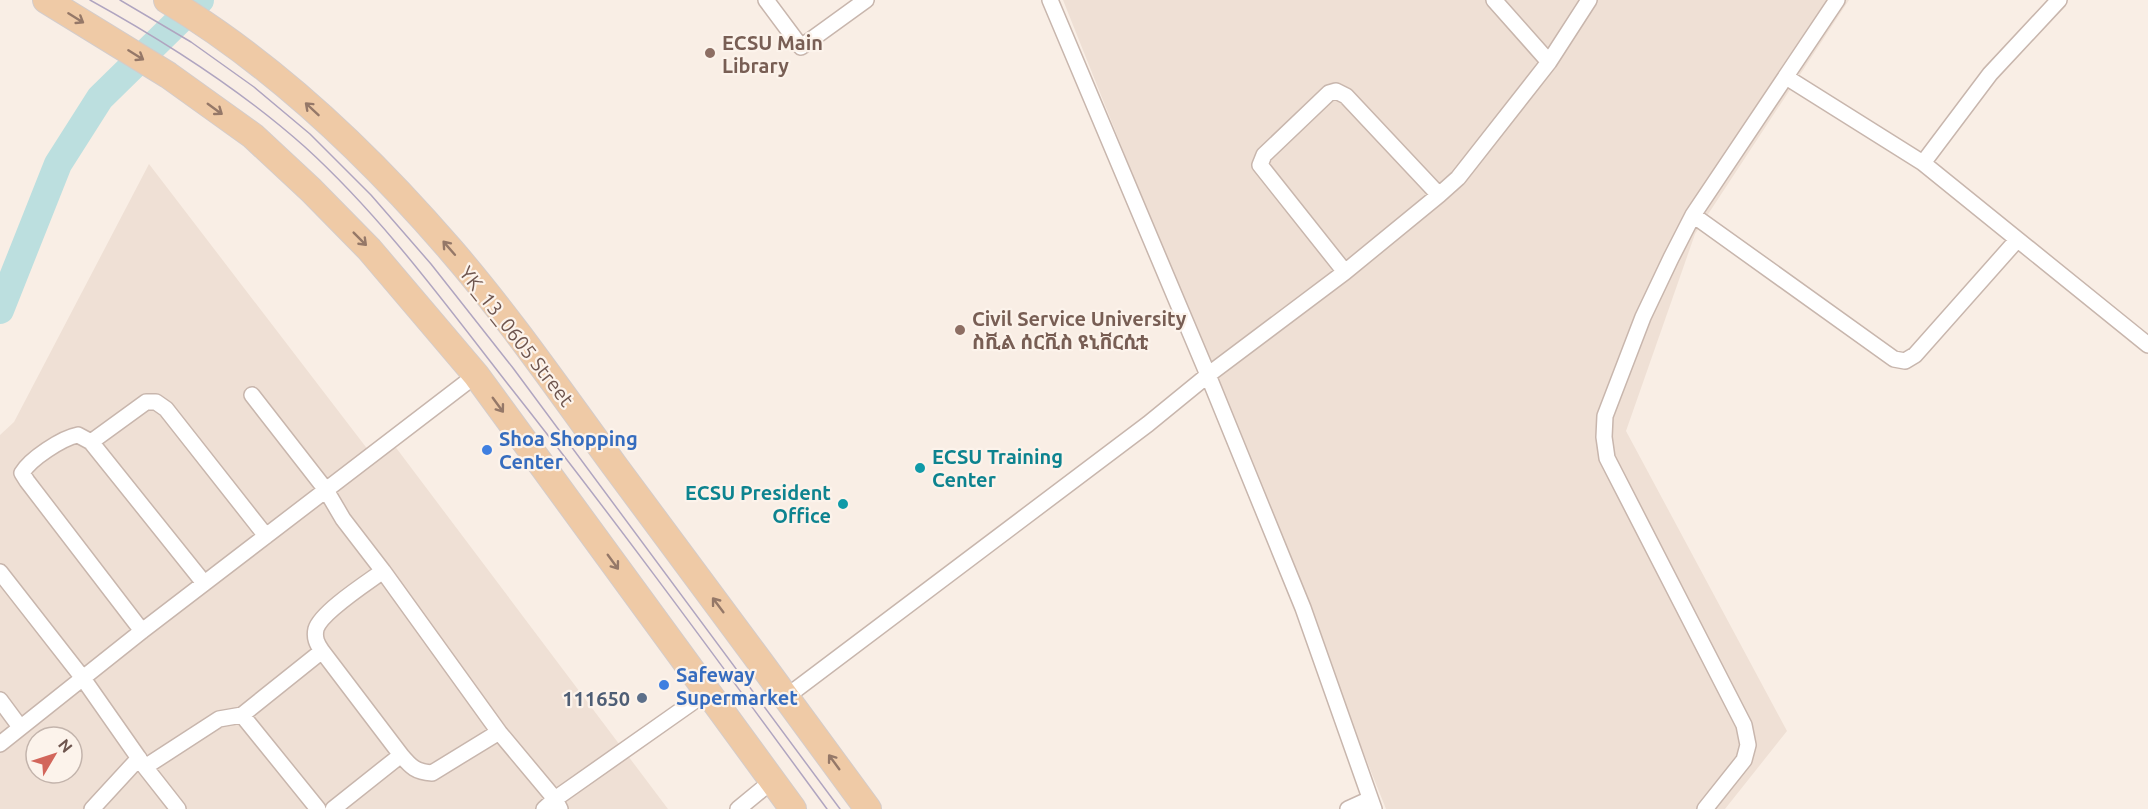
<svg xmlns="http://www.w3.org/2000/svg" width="2148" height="809" viewBox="0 0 2148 809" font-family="Ubuntu,'Noto Sans Ethiopic',sans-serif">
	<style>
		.residential { fill: #efe0d5; fill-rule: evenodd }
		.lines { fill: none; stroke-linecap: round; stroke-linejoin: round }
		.river { stroke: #bcdfdf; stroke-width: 28 }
		.minor-casing { stroke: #c8b6ad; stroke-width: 18 }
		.primary-casing { stroke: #d4ccca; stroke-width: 28 }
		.minor { stroke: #fff; stroke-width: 15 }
		.primary { stroke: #efcaa6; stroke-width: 26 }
		.tram { stroke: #b0a5c0; stroke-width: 1.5 }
		.oneway { stroke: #957868 }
		.education-dot { fill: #8d6e63; stroke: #fcf3eb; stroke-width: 2 }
		.shop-dot { fill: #3f7fe0; stroke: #fcf3eb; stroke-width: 2 }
		.culture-dot { fill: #0f9aa8; stroke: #fcf3eb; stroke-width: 2 }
		.service-dot { fill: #5c6f8a; stroke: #fcf3eb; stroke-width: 2 }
		.labels { text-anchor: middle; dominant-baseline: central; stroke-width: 4.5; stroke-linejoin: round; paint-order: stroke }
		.education-label { font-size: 20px; font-weight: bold; fill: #785e54; stroke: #fcf3eb; text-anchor: start }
		.street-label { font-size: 20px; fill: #6e554e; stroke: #fcf3eb }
		.shop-label { font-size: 20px; font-weight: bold; fill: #366cbe; stroke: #fcf3eb; text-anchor: start }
		.culture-label { font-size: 20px; font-weight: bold; fill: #0d838f; stroke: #fcf3eb; text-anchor: start }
		.service-label { font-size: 20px; font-weight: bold; fill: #4e5e75; stroke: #fcf3eb; text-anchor: end }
	</style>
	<rect width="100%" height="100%" fill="#f9eee5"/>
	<!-- residential -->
	<path class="residential" d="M1063,0H1849L1695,234L1626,431L1787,731L1725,809H1386Z
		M149,164L372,455L391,441L668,809H0V435L14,422ZM36,737H72V773H36Z"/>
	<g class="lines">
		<!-- river -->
		<path class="river" d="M0,310L58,164L100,98L200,0"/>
		<!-- minor casing -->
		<g class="minor-casing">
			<path id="minor" d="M766,0L801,47L866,0
				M1050,0L1208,375L1303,608L1374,809
				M1494,0L1549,62
				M1786,77L1923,163L2148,345
				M1923,163L1990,74L2059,0
				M1693,215L1894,359L1905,361L1915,355L2017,240
				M1345,272L1260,165L1264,155L1329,93L1336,91L1346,96L1439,195
				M91,442L146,402H156L166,409L266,536
				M0,572L82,677L145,767L178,809
				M142,631L27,481L22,473C30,459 62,438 78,435L91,442L204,583
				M322,651L401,755
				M786,697L1148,424L1208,375L1345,272L1439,195L1458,178L1549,62L1589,0
				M0,700L20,727
				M242,715L318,809
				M499,732L555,799L544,809
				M0,744L142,631L476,375
				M145,767L219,719L242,715L322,651C317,644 314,638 316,629C321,612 368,582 383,571L343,519L326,490L252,395
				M92,809L139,758
				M333,809L401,755C411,767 416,772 432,773L499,732L383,571
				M560,809L555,799L707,692
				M738,809L772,781
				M1348,809L1370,799
				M1705,809L1744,760L1748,745L1744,725L1607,458L1604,437L1605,416L1643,317L1671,258L1693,215L1837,0"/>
		</g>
		<!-- primary casing -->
		<g class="primary-casing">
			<path id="primary" d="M46,0L168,75L253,136L311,190L369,249L476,375L793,809
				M167,0C275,65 368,154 450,249C509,317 561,393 614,465C699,579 784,694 868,809"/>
		</g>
		<!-- minor -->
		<use href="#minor" class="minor"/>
		<!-- primary -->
		<use href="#primary" class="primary"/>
		<!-- tram -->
		<path class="tram" d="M90,0C166,42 240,89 305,147C382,217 443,301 507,383C617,522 722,666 827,809
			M120,0L191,42L254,87L310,134L371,195L431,264L513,368L840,809"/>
	</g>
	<!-- one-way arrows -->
	<defs><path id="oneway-shaft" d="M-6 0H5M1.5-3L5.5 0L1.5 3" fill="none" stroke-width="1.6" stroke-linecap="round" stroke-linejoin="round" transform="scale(1.5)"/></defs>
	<g class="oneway">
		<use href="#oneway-shaft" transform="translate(76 18) rotate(32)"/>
		<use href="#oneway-shaft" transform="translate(136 55) rotate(32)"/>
		<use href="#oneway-shaft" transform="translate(215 109) rotate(36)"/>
		<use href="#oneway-shaft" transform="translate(312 109) rotate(-137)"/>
		<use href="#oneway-shaft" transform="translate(360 239) rotate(45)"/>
		<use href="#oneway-shaft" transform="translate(449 248) rotate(-131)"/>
		<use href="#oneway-shaft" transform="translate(498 405) rotate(54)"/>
		<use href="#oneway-shaft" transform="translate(613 562) rotate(54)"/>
		<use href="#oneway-shaft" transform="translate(718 605) rotate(-127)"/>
		<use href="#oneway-shaft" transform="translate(834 762) rotate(-126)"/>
	</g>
	<!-- markers -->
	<g class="education-dot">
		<circle cx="710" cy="53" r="6"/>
		<circle cx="960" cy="330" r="6"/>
	</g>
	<g class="shop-dot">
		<circle cx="487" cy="450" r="6"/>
		<circle cx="664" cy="685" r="6"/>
	</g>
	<g class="culture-dot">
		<circle cx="920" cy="468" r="6"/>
		<circle cx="843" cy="504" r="6"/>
	</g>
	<circle class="service-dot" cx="642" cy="698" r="6"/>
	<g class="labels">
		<!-- education labels -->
		<g class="education-label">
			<text x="722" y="42">ECSU Main<tspan x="722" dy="23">Library</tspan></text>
			<text x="972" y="318">Civil Service University<tspan x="972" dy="23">ስቪል ሰርቪስ ዩኒቨርሲቲ</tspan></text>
		</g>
		<!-- street labels -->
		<g class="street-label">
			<text transform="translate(517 336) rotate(52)">YK_13_0605 Street</text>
		</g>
		<!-- shop labels -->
		<g class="shop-label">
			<text x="499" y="438">Shoa Shopping<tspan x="499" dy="23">Center</tspan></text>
			<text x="676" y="674">Safeway<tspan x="676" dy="23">Supermarket</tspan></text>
		</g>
		<!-- culture labels -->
		<g class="culture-label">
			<text x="932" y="456">ECSU Training<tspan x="932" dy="23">Center</tspan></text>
			<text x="831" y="492" text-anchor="end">ECSU President<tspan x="831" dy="23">Office</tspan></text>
		</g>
		<!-- service labels -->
		<g class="service-label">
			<text x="630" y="698">111650</text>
		</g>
	</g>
	<!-- north arrow -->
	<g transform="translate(54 755) rotate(51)"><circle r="28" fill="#fcf3eb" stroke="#c3b4ac" stroke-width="1.5"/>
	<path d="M0-4.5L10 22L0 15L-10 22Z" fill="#d2665b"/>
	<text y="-9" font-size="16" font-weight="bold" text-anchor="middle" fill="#6e554e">N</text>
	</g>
</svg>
